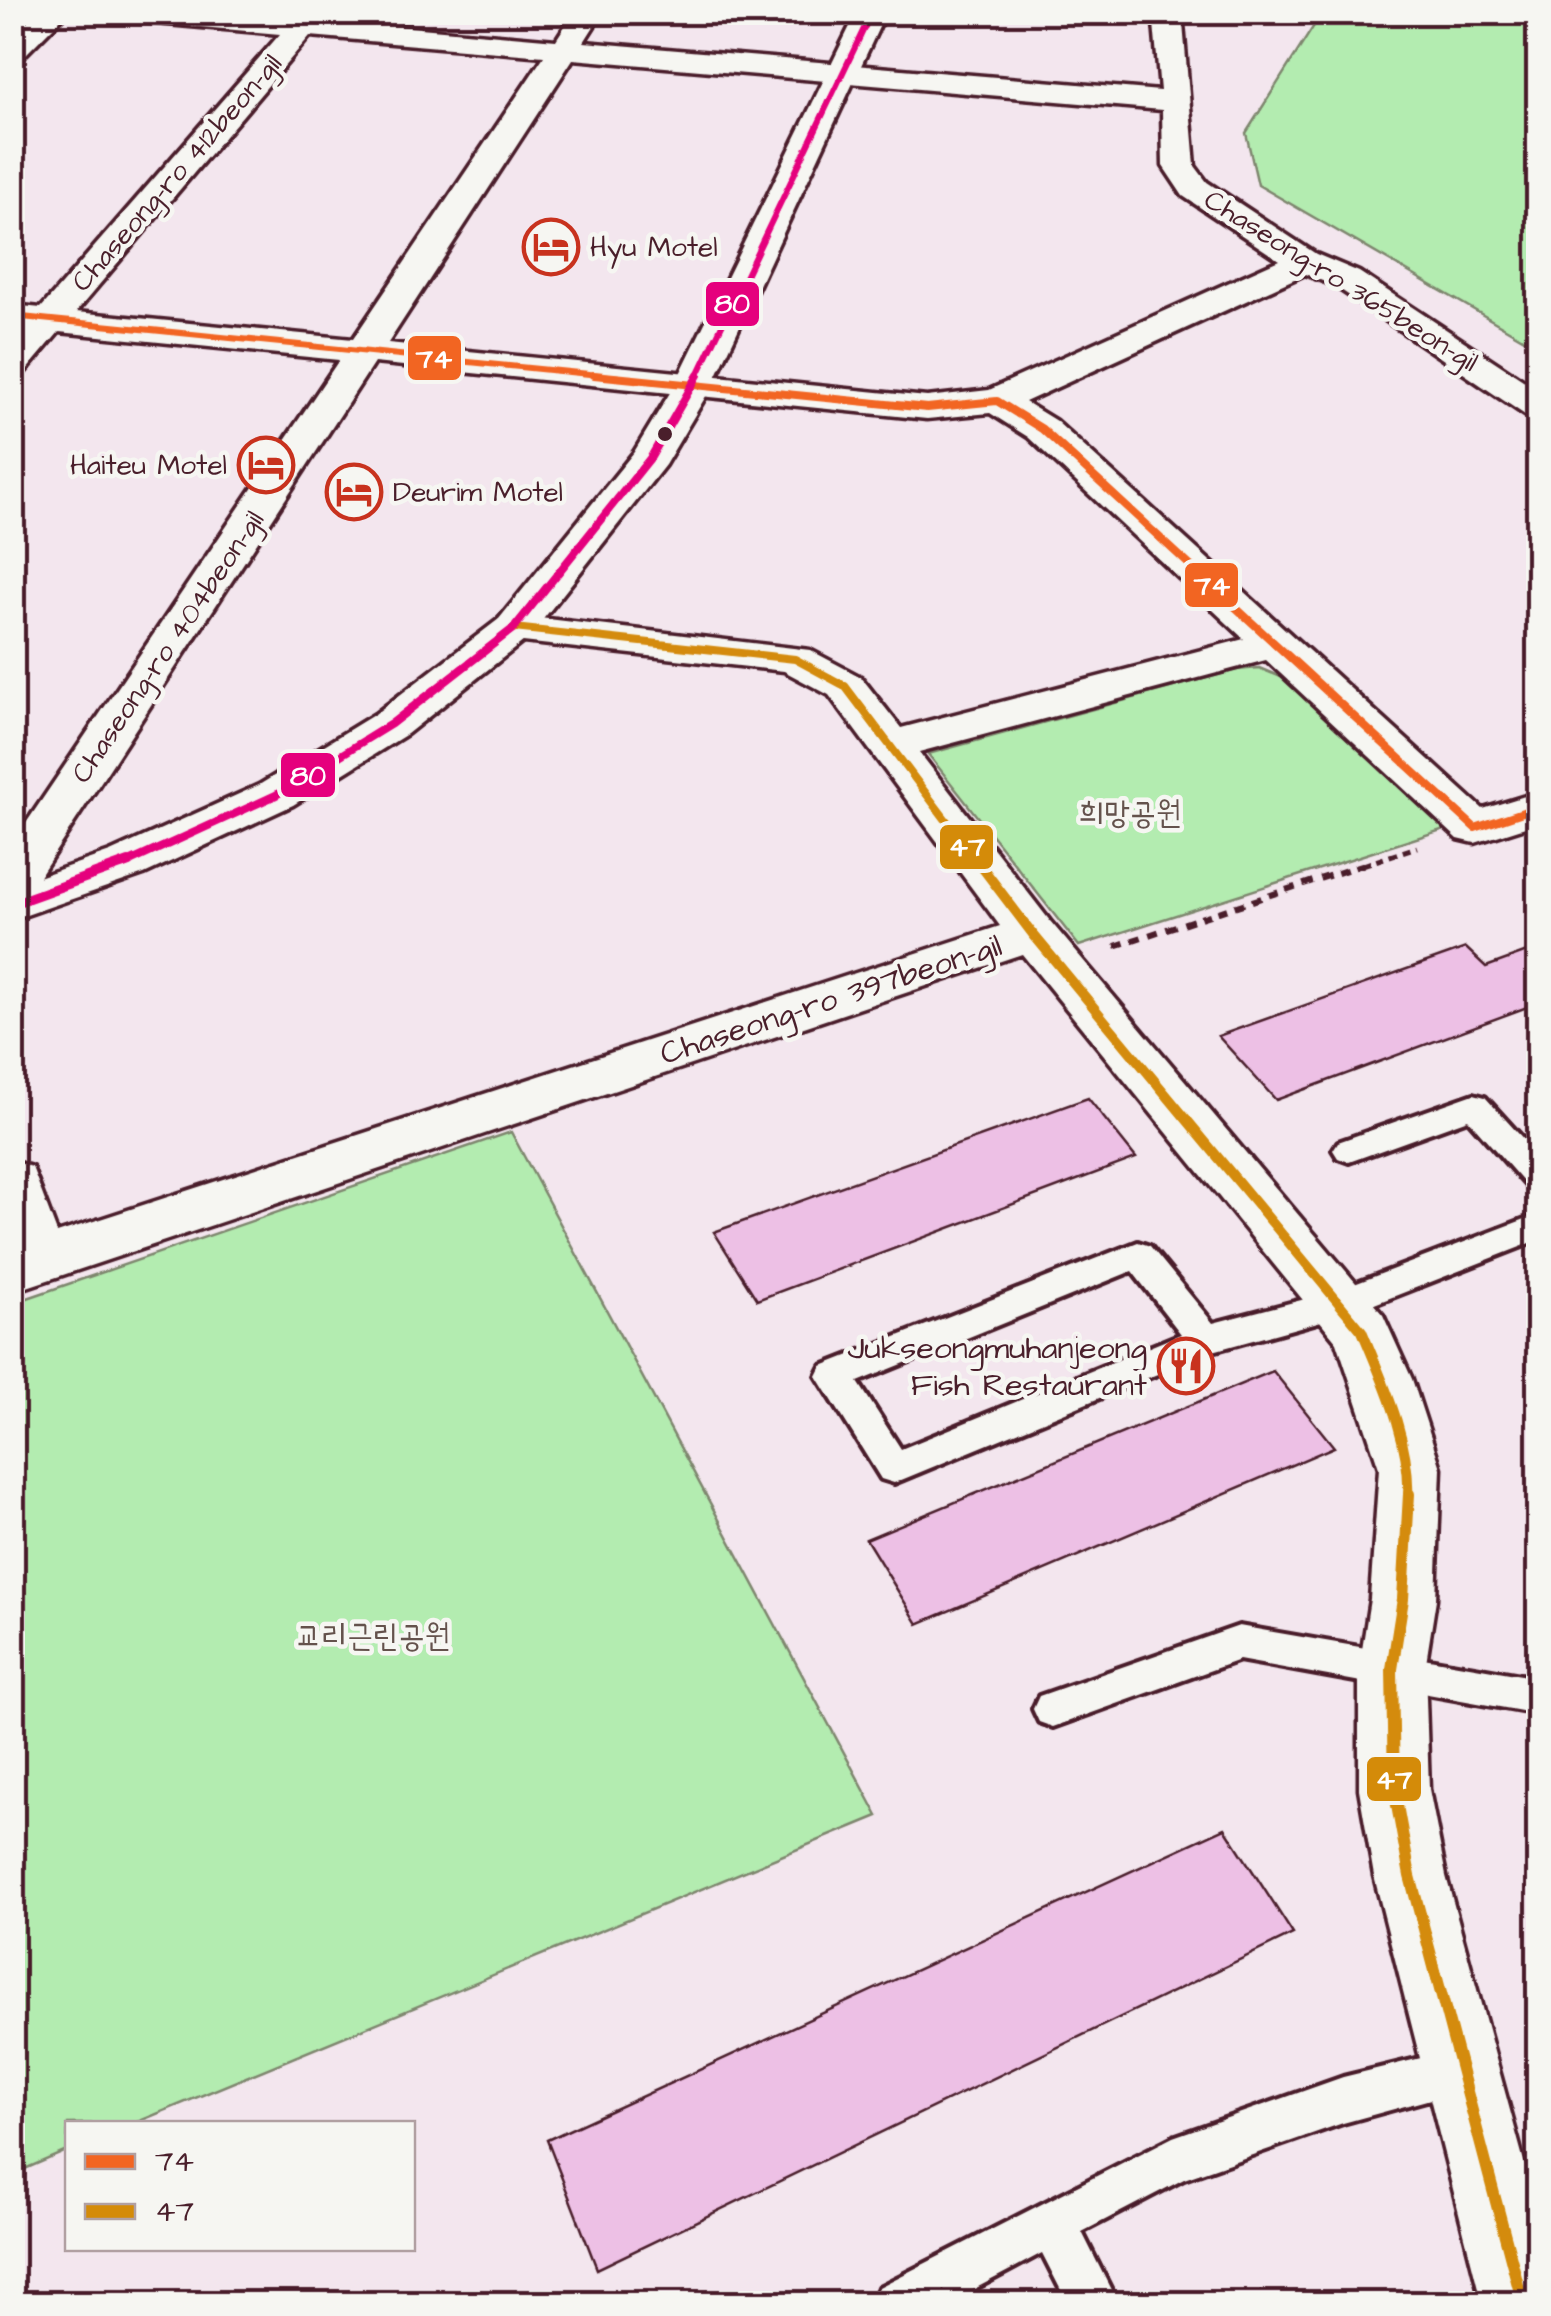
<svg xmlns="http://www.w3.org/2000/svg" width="1551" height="2316" viewBox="0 0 1551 2316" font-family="'Architects Daughter','Poor Story',sans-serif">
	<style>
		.green { fill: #b3ecb0; stroke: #7e866e; stroke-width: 2.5 }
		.building { fill: #edc0e5; stroke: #4a1f2b; stroke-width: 2.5 }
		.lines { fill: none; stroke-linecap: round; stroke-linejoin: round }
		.service-casing { stroke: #4a1f2b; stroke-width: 8 }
		.minor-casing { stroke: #4a1f2b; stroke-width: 7 }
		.secondary-casing { stroke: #4a1f2b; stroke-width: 7 }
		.path-far1 { stroke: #4a1f2b; stroke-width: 5; stroke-dasharray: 8 6; stroke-linecap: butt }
		.path { stroke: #4a1f2b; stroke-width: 6; stroke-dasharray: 10 8; stroke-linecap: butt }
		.service { fill: #f6f6f2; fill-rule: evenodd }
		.minor { fill: #f6f6f2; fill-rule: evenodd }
		.secondary { fill: #f6f6f2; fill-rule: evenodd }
		.bus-1-far1-casing { stroke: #f6f6f2; stroke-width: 11 }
		.bus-1-casing { stroke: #f6f6f2; stroke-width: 14 }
		.bus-2-far2-casing { stroke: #f6f6f2; stroke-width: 14 }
		.bus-2-far1-casing { stroke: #f6f6f2; stroke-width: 18 }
		.bus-2-casing { stroke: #f6f6f2; stroke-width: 20 }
		.bus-3-far2-casing { stroke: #f6f6f2; stroke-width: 11 }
		.bus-3-far1-casing { stroke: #f6f6f2; stroke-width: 14 }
		.bus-3-casing { stroke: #f6f6f2; stroke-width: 18 }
		.bus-1-far1 { stroke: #f26522; stroke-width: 6 }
		.bus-1 { stroke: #f26522; stroke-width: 8 }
		.bus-2-far2 { stroke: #d48b09; stroke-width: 8 }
		.bus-2-far1 { stroke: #d48b09; stroke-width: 10 }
		.bus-2 { stroke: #d48b09; stroke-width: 12 }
		.bus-3-far2 { stroke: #e5007d; stroke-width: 6 }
		.bus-3-far1 { stroke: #e5007d; stroke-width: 8 }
		.bus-3 { stroke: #e5007d; stroke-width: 10 }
		.bus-dot { fill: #4a1f2b; stroke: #f6f6f2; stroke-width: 4 }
		.labels { text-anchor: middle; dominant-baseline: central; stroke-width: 9; stroke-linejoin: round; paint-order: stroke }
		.far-street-label { font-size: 28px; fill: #4a1f2b; stroke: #f6f6f2 }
		.far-poi-label { font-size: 28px; fill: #4a1f2b; stroke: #f6f6f2; text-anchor: start }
		.park-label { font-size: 32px; fill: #64524c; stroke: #f6f6f2 }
		.street-label { font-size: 32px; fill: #4a1f2b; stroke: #f6f6f2 }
		.poi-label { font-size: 32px; fill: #4a1f2b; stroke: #f6f6f2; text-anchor: end }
		.line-badge { stroke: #f6f6f2; stroke-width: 4 }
		.badge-label { font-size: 28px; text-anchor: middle; font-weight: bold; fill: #fff }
	</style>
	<rect width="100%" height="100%" fill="#f3e6ee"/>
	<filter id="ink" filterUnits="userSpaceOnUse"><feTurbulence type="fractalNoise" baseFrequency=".01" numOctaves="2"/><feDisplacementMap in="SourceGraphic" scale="20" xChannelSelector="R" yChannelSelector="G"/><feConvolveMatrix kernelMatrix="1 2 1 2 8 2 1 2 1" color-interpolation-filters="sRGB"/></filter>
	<g filter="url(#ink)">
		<!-- green -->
		<path class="green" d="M1322,13H1538V347L1258,185L1246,133Z
			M1259,668L1298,684L1451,827L1079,946L928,754L1236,670Z
			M511,1132L878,1816L135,2123L68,2124L67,2151L13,2174V1303Z"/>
		<!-- building -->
		<path class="building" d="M1466,948L1486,967L1538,948V1003L1276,1100L1218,1036Z
			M1088,1098L1136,1158L757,1300L714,1232Z
			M1273,1371L1334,1447L918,1624L866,1539Z
			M1225,1828L1293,1934L597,2269L547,2140Z"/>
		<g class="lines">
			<!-- service casing -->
			<g class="service-casing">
				<path id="service" d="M1474,1094L1485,1097L1538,1155V1188L1526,1185L1468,1119L1349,1162L1338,1158L1333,1150L1338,1142Z
					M1538,1214V1240L1354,1312L1213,1351L894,1483L881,1479L817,1376L822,1366L1138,1242L1150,1246L1213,1323L1336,1291ZM1132,1271L1181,1334L901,1449L858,1382Z
					M1239,1626L1538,1678V1714L1239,1660L1053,1727L1039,1722L1033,1709L1039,1696Z
					M1462,2048L1478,2054L1484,2070L1478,2086L1343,2123L1184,2179L1082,2232L1118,2304H1068L1042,2253L946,2304H872L879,2287L1173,2137L1343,2077Z"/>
			</g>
			<!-- minor casing -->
			<g class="minor-casing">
				<path id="minor" d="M37,12H68L23,57L12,60V35Z
					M118,12H239L556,40L574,12H603L584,42L1160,91L1153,12H1182L1195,166L1207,182L1316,254L1359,272L1538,390V418L1525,415L1335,286L1305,274L1025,402L1056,421L1483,809L1538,792V823L1475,843L1458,839L1266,660L919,752L1050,921L1383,1315L1412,1379L1441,1468L1436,1599L1425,1669L1429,1789L1446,1876L1538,2213V2304H1482L1374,1876L1359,1789V1669L1370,1599L1379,1468L1337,1342L1022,954L12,1292V1161L32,1167L57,1233L1000,926L829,695L784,671L514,641L499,637L493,628L499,619L514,615L810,650L861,677L901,728L1244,639L1028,437L990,413L927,419L374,363L29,892L12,897V844L339,360L59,332L25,372L12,375V341L24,328L12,327V305L41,308L280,34L132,21ZM310,36L544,56L353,339L76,312ZM573,59L1162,110L1163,166L1183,196L1279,260L989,390L927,397L388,343Z"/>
			</g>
			<!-- secondary casing -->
			<g class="secondary-casing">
				<path id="secondary" d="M857,12H886L712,386L665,465L529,637L407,734L293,805L144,874L12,920V886L110,852L259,785L375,714L499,619L634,452L674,386Z"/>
			</g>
			<!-- path-far1 -->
			<path class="path-far1" d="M1363,865L1417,847"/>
			<!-- path -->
			<path class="path" d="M1115,946L1371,862"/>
			<!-- service -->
			<use href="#service" class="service"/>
			<!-- minor -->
			<use href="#minor" class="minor"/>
			<!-- secondary -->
			<use href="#secondary" class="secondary"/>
			<!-- bus-1-far1 casing -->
			<g class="bus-1-far1-casing">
				<path id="bus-1-far1" d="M12,316L619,377"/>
			</g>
			<!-- bus-1 casing -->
			<g class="bus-1-casing">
				<path id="bus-1" d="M594,375L927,408L997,401L1042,429L1475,828L1538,807"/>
			</g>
			<!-- bus-2-far2 casing -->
			<g class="bus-2-far2-casing">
				<path id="bus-2-far2" d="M514,628L795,659L845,686L980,865"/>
			</g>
			<!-- bus-2-far1 casing -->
			<g class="bus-2-far1-casing">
				<path id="bus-2-far1" d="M978,862L1032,933L1362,1331C1383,1382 1411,1441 1408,1497"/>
			</g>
			<!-- bus-2 casing -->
			<g class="bus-2-casing">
				<path id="bus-2" d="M1409,1494L1403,1599L1392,1669L1394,1789L1410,1876L1523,2304"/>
			</g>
			<!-- bus-3-far2 casing -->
			<g class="bus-3-far2-casing">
				<path id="bus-3-far2" d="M697,377L872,12"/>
			</g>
			<!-- bus-3-far1 casing -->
			<g class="bus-3-far1-casing">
				<path id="bus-3-far1" d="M123,865L276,795L391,724L514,628L651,457L698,375"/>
			</g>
			<!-- bus-3 casing -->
			<g class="bus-3-casing">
				<path id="bus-3" d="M12,904L129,862"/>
			</g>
			<!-- bus-1-far1 -->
			<use href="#bus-1-far1" class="bus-1-far1"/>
			<!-- bus-1 -->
			<use href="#bus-1" class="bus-1"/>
			<!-- bus-2-far2 -->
			<use href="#bus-2-far2" class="bus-2-far2"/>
			<!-- bus-2-far1 -->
			<use href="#bus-2-far1" class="bus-2-far1"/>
			<!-- bus-2 -->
			<use href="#bus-2" class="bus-2"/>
			<!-- bus-3-far2 -->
			<use href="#bus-3-far2" class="bus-3-far2"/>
			<!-- bus-3-far1 -->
			<use href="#bus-3-far1" class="bus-3-far1"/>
			<!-- bus-3 -->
			<use href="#bus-3" class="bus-3"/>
		</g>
	</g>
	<!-- icons -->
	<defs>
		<g id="hotel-ring" transform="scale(2.875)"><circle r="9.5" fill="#f6f6f2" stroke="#c8321e" stroke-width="1.5"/><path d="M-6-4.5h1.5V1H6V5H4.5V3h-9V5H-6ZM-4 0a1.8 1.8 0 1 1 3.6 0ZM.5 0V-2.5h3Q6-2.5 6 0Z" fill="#c8321e"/></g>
		<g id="restaurant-ring" transform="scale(2.875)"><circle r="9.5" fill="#f6f6f2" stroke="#c8321e" stroke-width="1.5"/><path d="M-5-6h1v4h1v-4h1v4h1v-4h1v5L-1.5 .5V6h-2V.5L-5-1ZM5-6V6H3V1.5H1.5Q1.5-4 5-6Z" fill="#c8321e"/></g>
	</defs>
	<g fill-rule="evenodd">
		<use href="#hotel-ring" x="551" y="247"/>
		<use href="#hotel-ring" x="266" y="465"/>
		<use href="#hotel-ring" x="354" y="492"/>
		<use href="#restaurant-ring" x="1186" y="1366"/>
	</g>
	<!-- markers -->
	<circle class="bus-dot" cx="665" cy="434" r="9"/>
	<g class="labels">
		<!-- far-street labels -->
		<g class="far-street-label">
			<text transform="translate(177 173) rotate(-49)">Chaseong-ro 412beon-gil</text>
			<text transform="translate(1341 281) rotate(32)">Chaseong-ro 365beon-gil</text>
			<text transform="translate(168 647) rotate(-56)">Chaseong-ro 404beon-gil</text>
		</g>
		<!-- far-poi labels -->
		<g class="far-poi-label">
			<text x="590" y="247">Hyu Motel</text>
			<text x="227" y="465" text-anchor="end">Haiteu Motel</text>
			<text x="393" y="492">Deurim Motel</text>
		</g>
		<!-- park labels -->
		<g class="park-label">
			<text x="1130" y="813">희망공원</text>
			<text x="373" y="1636">교리근린공원</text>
		</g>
		<!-- street labels -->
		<g class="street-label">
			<text transform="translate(831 1000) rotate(-18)">Chaseong-ro 397beon-gil</text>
		</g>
		<!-- poi labels -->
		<g class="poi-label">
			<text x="1147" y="1348">Jukseongmuhanjeong<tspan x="1147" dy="37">Fish Restaurant</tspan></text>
		</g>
	</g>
	<g class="line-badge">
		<rect x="704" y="280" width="57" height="48" rx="10" fill="#e5007d"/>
		<rect x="406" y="334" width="57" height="48" rx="10" fill="#f26522"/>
		<rect x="1183" y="561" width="57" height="48" rx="10" fill="#f26522"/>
		<rect x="279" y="751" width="58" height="48" rx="10" fill="#e5007d"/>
		<rect x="938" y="823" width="57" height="48" rx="10" fill="#d48b09"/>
		<rect x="1365" y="1755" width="58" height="48" rx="10" fill="#d48b09"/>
	</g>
	<g class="badge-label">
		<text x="732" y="313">80</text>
		<text x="434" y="368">74</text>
		<text x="1212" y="595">74</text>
		<text x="308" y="785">80</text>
		<text x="967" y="856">47</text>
		<text x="1394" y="1789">47</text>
	</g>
	<!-- margin -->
	<rect width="1551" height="2316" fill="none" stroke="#f6f6f2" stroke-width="50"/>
	<rect x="25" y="25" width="1501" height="2266" fill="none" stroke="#4a1f2b" stroke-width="4" filter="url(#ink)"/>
	<!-- legend -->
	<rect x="65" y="2121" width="350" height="130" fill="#f6f6f2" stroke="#b1a0a2" stroke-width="2.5"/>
	<rect x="85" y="2154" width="50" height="15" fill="#f26522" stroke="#b1a0a2" stroke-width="2.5"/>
	<text x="155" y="2171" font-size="30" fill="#4a1f2b">74</text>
	<rect x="85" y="2204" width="50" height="15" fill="#d48b09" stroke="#b1a0a2" stroke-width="2.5"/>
	<text x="155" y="2221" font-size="30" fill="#4a1f2b">47</text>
</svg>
